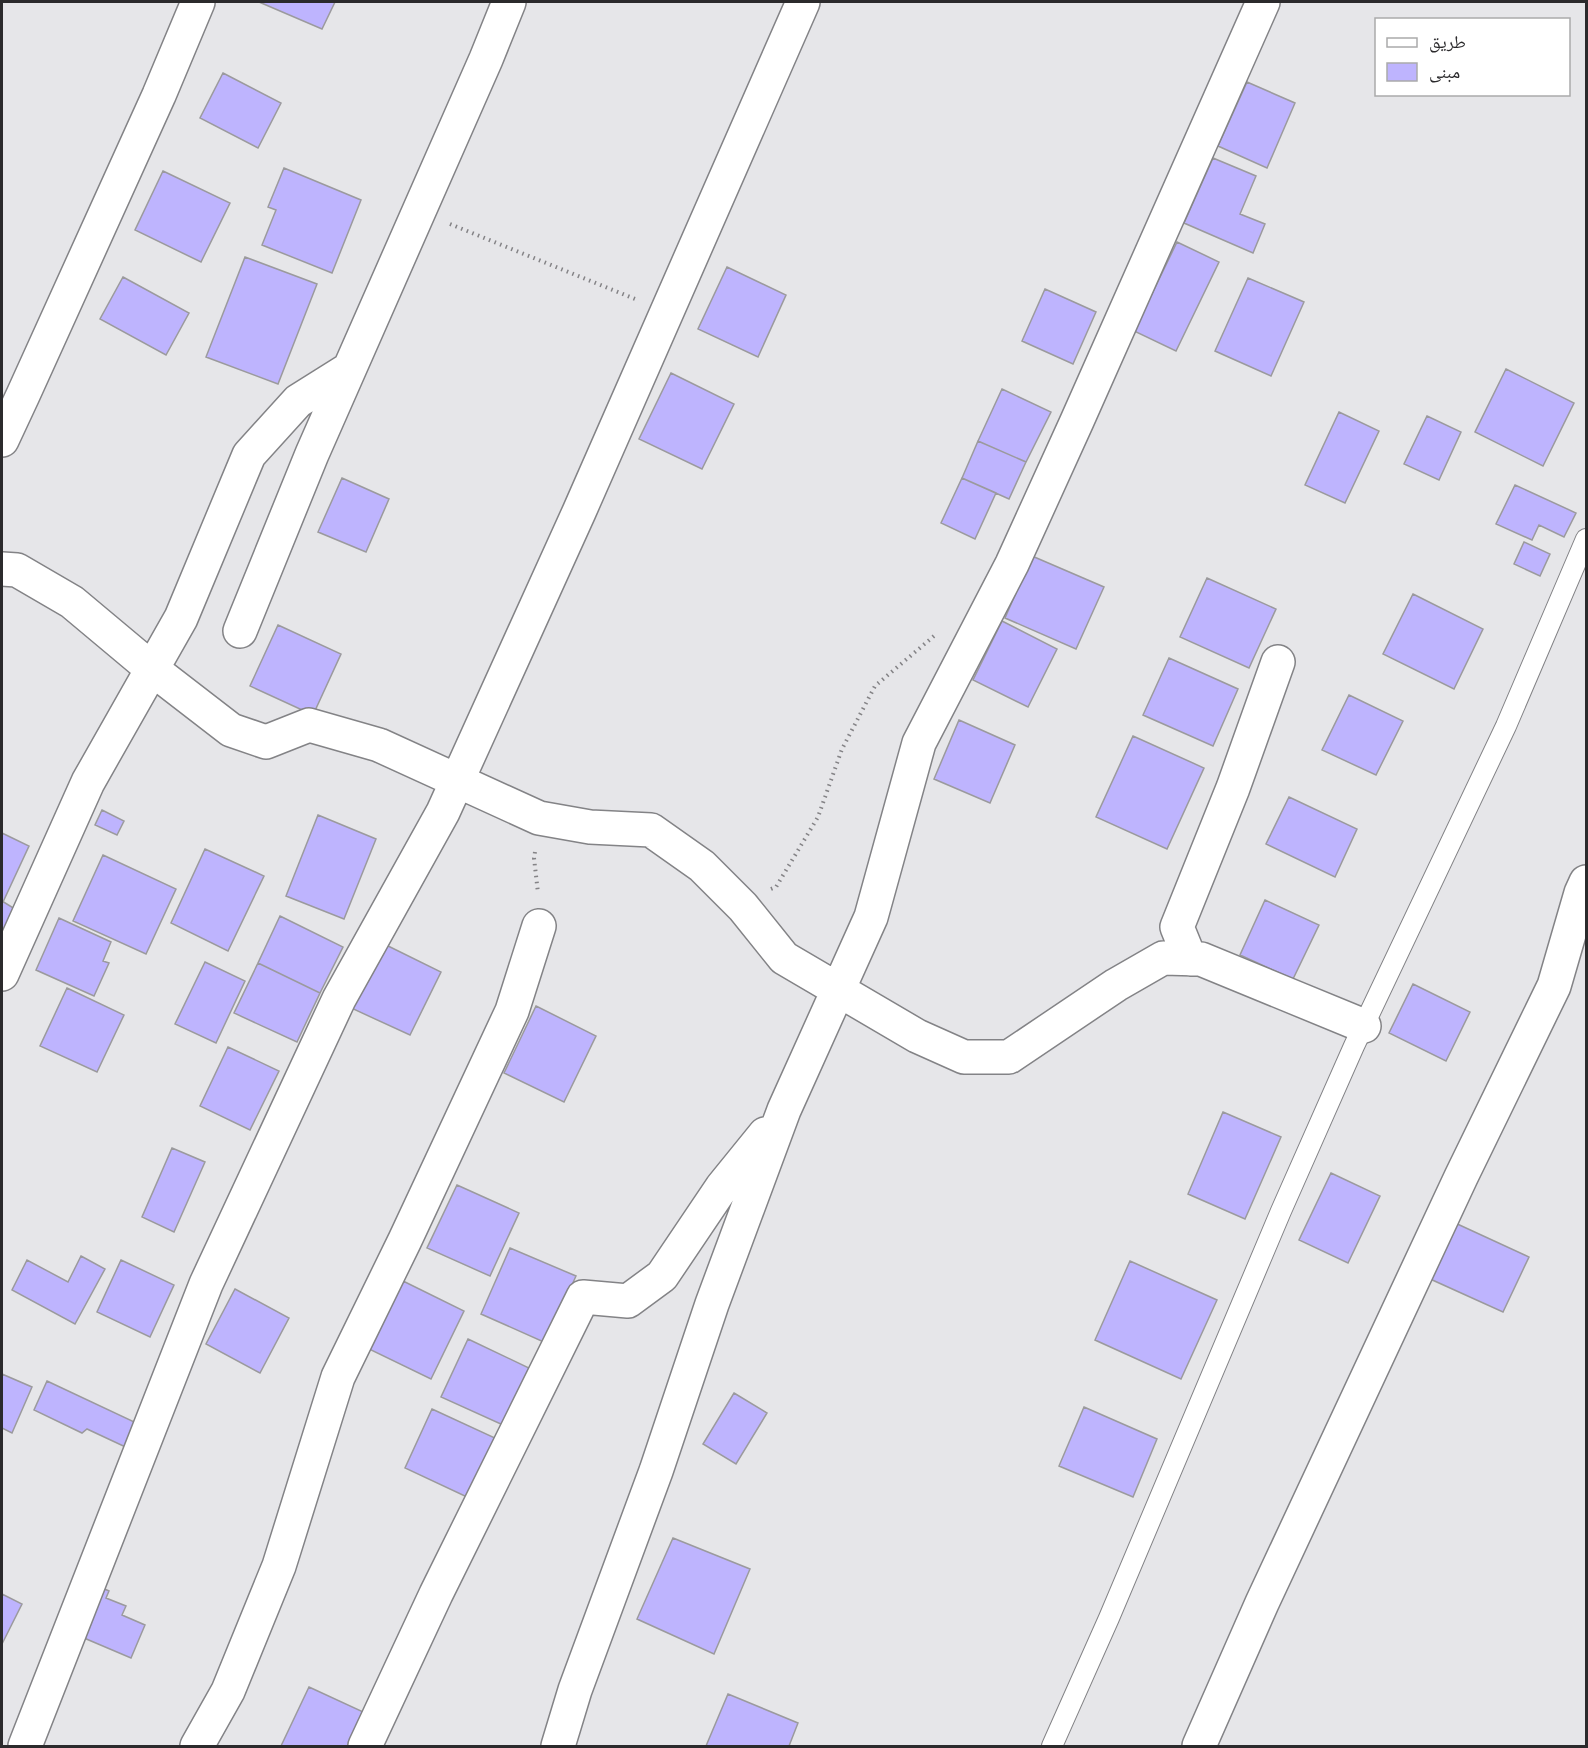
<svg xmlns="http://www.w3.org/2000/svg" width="1588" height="1748" viewBox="0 0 1588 1748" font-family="Literata,'Noto Naskh Arabic',serif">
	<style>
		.building { fill: #beb4fe; stroke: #9b9a9d; stroke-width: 1.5 }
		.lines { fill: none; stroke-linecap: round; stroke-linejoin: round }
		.service-casing { stroke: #838386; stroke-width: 22 }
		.minor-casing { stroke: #838386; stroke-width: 36 }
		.path { stroke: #848386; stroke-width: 4; stroke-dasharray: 1.5 4.5; stroke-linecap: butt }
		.service { stroke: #fff; stroke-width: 20 }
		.minor { stroke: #fff; stroke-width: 33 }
	</style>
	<rect width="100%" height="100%" fill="#e6e6e9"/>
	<!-- building -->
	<path class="building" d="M259,2H335L322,29Z
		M223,73L281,103L258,148L200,118Z
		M1247,82L1295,103L1267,168L1218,146Z
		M1213,158L1256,176L1240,214L1265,224L1253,253L1184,223Z
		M284,168L361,200L332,273L262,245L276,210L268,207Z
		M163,171L230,203L201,262L135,230Z
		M1177,242L1219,262L1176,351L1134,331Z
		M245,257L317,284L278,384L206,357Z
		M727,267L786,295L758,357L698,329Z
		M123,277L189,313L166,355L100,319Z
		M1248,278L1304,302L1271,376L1215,351Z
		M1045,289L1096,312L1073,364L1022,341Z
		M1506,369L1574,403L1543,466L1475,432Z
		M671,373L734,404L702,469L639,439Z
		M1002,389L1051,412L1026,462L978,441Z
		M1339,412L1379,431L1345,503L1305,485Z
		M1427,416L1461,432L1439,480L1404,464Z
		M978,441L1026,462L1009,499L962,478Z
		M342,478L389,499L366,552L318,532Z
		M962,478L996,493L975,539L941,523Z
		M1515,485L1576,513L1564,537L1539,525L1532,540L1496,524Z
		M1524,542L1550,554L1540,576L1514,564Z
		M1032,556L1104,587L1076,649L1005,618Z
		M1207,578L1276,609L1249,668L1180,637Z
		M1413,594L1483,629L1454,689L1383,654Z
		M1002,621L1057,649L1028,707L973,680Z
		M278,625L341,654L313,715L250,686Z
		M1169,658L1238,689L1213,746L1143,715Z
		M1349,695L1403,721L1376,775L1322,750Z
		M959,720L1015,745L990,803L934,779Z
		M1133,736L1204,768L1167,849L1096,817Z
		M1289,797L1357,829L1335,877L1266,844Z
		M102,810L124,821L117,835L95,825Z
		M318,815L376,839L344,919L286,896Z
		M2,833L29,846L3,902L2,901Z
		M205,849L264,876L228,951L171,923Z
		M103,855L176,889L146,954L73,921Z
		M1265,900L1319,925L1293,979L1240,955Z
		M2,901L15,909L2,938Z
		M280,916L343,947L320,993L258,963Z
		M59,918L111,942L103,961L109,963L94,996L36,970Z
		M380,942L441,972L410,1035L349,1007Z
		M205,962L245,981L216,1043L175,1024Z
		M258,963L320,993L297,1042L234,1013Z
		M1413,984L1470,1012L1446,1061L1389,1033Z
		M67,988L124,1015L97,1072L40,1046Z
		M536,1006L596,1036L564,1102L504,1073Z
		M228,1047L279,1071L250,1130L200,1106Z
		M1223,1112L1281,1137L1245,1219L1188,1194Z
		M172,1148L205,1162L174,1232L142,1217Z
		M1331,1173L1380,1196L1348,1263L1299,1240Z
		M457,1185L519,1213L490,1276L427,1248Z
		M1453,1222L1529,1257L1503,1312L1428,1278Z
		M510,1248L576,1276L546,1343L481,1314Z
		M81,1256L105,1269L75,1324L12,1290L27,1260L68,1282Z
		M121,1260L174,1285L150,1337L97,1312Z
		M1130,1261L1217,1300L1181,1379L1095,1340Z
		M403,1281L464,1311L431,1379L369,1349Z
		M235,1289L289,1318L260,1373L206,1344Z
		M468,1339L529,1368L503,1425L441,1397Z
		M2,1374L32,1387L12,1433L2,1428Z
		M47,1381L145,1427L134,1451L87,1429L82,1433L34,1410Z
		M734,1393L767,1413L736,1464L703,1444Z
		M1084,1407L1157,1439L1133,1497L1059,1466Z
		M432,1409L495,1438L467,1497L405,1468Z
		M673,1538L750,1569L714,1654L637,1619Z
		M98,1586L109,1591L106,1598L126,1606L122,1615L145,1625L131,1658L77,1635Z
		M2,1594L22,1604L2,1644Z
		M309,1687L372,1716L358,1746H281Z
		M728,1694L798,1723L789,1746H706Z"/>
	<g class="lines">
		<!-- service casing -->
		<g class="service-casing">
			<path id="service" d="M1052,1746L1109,1618L1281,1211L1354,1046L1506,726L1586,539"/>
		</g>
		<!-- minor casing -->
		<g class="minor-casing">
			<path id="minor" d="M2,440L23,395L159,95L198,2
				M2,569L17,570L72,602L152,669L231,730L266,742L309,725L379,745L539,818L590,827L651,830L702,866L743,907L784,958L917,1036L964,1057H1009L1116,985L1163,958L1201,959L1364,1026
				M240,631L312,454L486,59L509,2
				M1190,959L1177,927L1233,788L1278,662
				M2,974L88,782L181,618L249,455L298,401L349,369
				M25,1746L206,1284L339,999L443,812L579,512L803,2
				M197,1746L228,1691L279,1566L338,1377L405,1240L512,1011L539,926
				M365,1746L436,1594L583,1297L628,1301L662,1276L722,1187L765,1134
				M558,1746L575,1690L656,1471L712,1304L784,1110L871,917L919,743L1012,564L1077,421L1263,2
				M1199,1746L1262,1603L1461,1177L1554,986L1581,893L1586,882"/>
		</g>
		<!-- path -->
		<path class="path" d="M450,224L635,299
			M535,852L534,858L538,893
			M771,889L776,887L818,817L842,749L875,686L934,636"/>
		<!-- service -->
		<use href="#service" class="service"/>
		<!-- minor -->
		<use href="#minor" class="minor"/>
	</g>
	<!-- border -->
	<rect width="1588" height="1748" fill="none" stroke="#2b2a2c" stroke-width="6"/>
	<!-- legend -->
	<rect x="1375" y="18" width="195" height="78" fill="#ffffff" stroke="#aaaaab" stroke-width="1.5"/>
	<rect x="1387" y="38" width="30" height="9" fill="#ffffff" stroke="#aaaaab" stroke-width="1.5"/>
	<text x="1429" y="48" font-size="18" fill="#2b2a2c">طريق</text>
	<rect x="1387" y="63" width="30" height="18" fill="#beb4fe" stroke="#aaaaab" stroke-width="1.5"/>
	<text x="1429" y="78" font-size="18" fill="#2b2a2c">مبنى</text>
</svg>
